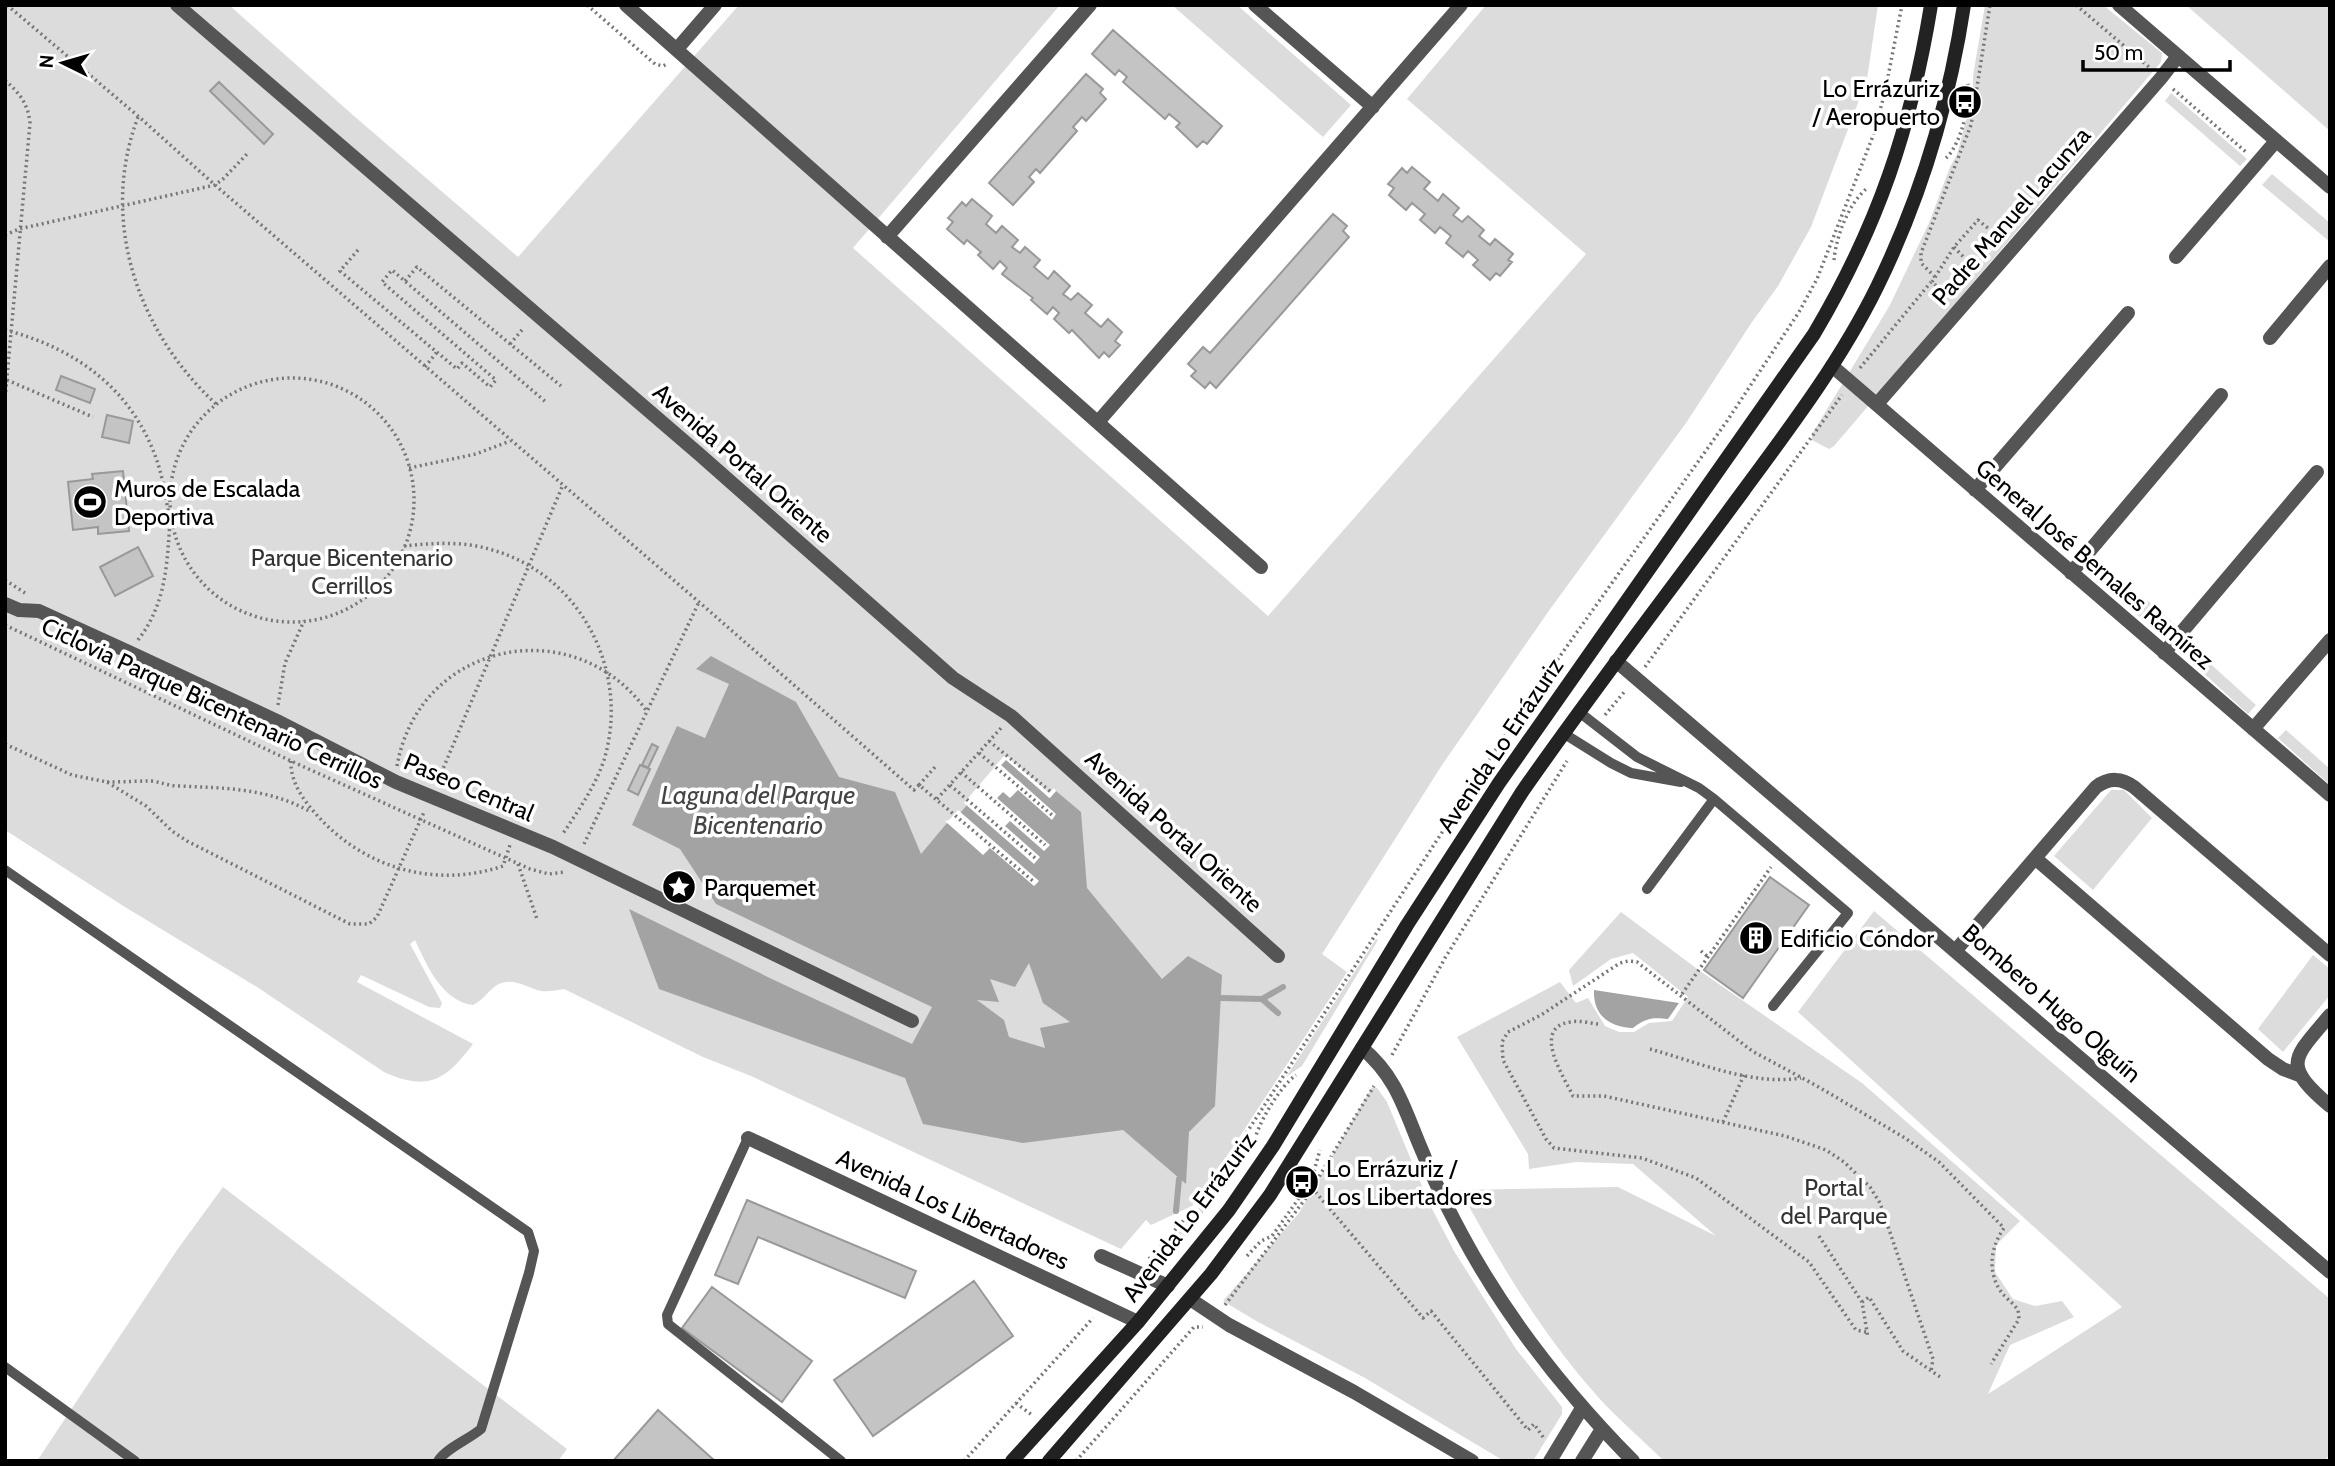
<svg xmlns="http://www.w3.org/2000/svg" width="2335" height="1466" viewBox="0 0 2335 1466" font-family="Cabin,sans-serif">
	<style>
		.green { fill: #dcdcdc }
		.water { fill: #a3a3a3; fill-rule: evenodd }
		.pier { fill: #fff }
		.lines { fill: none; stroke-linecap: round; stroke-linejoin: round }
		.stream { stroke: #a3a3a3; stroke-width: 6 }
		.building { fill: #c4c4c4; stroke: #999; stroke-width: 2 }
		.path { stroke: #777; stroke-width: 3.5; stroke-dasharray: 2 3.5; stroke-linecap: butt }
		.service { stroke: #555; stroke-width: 10 }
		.pedestrian { stroke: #555; stroke-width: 14 }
		.minor { stroke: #555; stroke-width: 14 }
		.tertiary { stroke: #555; stroke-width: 14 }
		.secondary { stroke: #222; stroke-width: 14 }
		.labels { text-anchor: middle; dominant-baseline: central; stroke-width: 7; stroke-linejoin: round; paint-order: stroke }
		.poi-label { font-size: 24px; fill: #000; stroke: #fff; text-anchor: start }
		.street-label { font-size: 24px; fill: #000; stroke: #fff }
		.park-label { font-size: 24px; fill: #333; stroke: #fff }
		.water-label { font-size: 26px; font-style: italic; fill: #444; stroke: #fff }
	</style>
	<rect width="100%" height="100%" fill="#fff"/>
	<!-- green -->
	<path class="green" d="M5,5H229L354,116L518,257L739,5H1060L853,248L1268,616L1586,254L1407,99L1486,5H1878L1867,79L1811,227L1778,286L1752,322L1686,423L1548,612L1442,765L1322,954L1347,972L1216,1173L1192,1206L1151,1225L1146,1220L1121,1249L751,1076L703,1057L564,989C556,990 549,992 541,991C527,988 514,977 499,984C490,988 485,999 473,1005C442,1001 427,966 415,940L410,944L442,1003L440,1008L429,1007L361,975L357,982L473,1044C446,1080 428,1092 384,1072L257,987L125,907L5,830Z
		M1172,5H1237L1351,105L1323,137Z
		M1985,5H2103L2162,53L2161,62L1834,446L1829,449L1812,440V434L1890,305L1929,223L1950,167L1957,155L1973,93V76Z
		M2186,5H2330V131Z
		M2171,93L2247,159L2240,166L2165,101Z
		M2272,174L2330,223V242L2262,185Z
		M2147,600L2178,627L2166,640L2135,613Z
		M2195,650L2256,705L2248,714L2187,658Z
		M2286,730L2330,769V785L2278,738Z
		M2111,790H2124L2152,818L2093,890L2054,856Z
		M1874,911L2330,1299V1455L2324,1461H1664C1643,1440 1619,1420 1599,1398C1543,1336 1499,1262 1460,1190L1618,1187L1716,1236L1633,1164L1576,1162L1529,1169L1528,1154L1457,1037L1560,982L1576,1003L1588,998L1605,1026L1619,1032H1634L1649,1023L1672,1021L1688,997L1633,953L1611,959L1573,986L1569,970L1621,912L1700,971L1862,1083L2020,1221L1996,1245L1995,1272L2013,1299L2035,1306L2062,1301L2074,1317L2010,1345L1988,1394L2122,1307L1798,1012Z
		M1376,939L1378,940L1302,1066L1286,1077Z
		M2313,955L2330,969V995L2283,1052L2258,1029Z
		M1372,1087L1377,1088L1387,1102L1429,1203L1454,1251L1516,1349L1562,1407V1414L1533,1461H1504L1365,1378L1258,1322L1223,1301L1299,1213Z
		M1251,1132L1248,1153L1179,1245L1164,1260L1154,1262L1195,1213Z
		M223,1187L567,1449L558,1461H37L177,1250Z"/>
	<!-- water -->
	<path class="water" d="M711,656L796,702L839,777L895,792L921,854L947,823L950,825L1006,759L1049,798L1056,791L1081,812L1087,888L1162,979L1188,956L1222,975L1215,1106L1189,1132L1186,1184L1123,1130L1023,1143L923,1124L905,1078L659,989L629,909L776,981L912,1044L932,1007L716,904L680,849L632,825L677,726L705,738L729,684L696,669ZM1029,963L1043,1003L1070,1022L1040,1028L1045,1048L1009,1037L1004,1020L977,1000L999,1002L990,979L1015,987Z
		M1594,990L1679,1003L1668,1019C1653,1017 1645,1018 1633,1028C1609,1027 1593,1015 1594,990Z"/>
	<!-- pier -->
	<path class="pier" d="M1007,756L1049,793L1054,788L1056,791L1050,798L1006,760L1001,765L1056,814L1052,820L1018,790L1010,798L1003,792L997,798L1050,845L1044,851L1010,821L1005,826L1040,857L1034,864L964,803L1003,757Z
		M958,810L1039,881L1034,886L990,848L983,855L945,821L949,820Z"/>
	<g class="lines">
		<!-- stream -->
		<path class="stream" d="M1221,998L1262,999L1283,987
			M1262,999L1278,1013
			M1176,1211L1179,1179"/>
	</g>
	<!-- building -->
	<path class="building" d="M1113,30L1222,126L1207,144L1203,141L1197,147L1176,127L1180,123L1169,114L1165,119L1123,82L1127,77L1119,70L1115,75L1092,54Z
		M1086,74L1103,89L1100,93L1106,99L1086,121L1082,117L1073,127L1077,131L1040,173L1036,169L1029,177L1034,182L1013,205L989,183Z
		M219,82L273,134L264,144L210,91Z
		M1412,167L1430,182L1424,189L1438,201L1443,194L1459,208L1453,215L1462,222L1468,216L1484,230L1479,236L1490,245L1495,239L1513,254L1508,260L1512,262L1500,276L1496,273L1490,280L1473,265L1478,260L1468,251L1463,257L1446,243L1451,236L1440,227L1435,233L1420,220L1425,214L1412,203L1406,210L1389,195L1394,188L1388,184L1402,168L1407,173Z
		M972,199L992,216L986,224L996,233L1002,226L1018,240L1012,247L1020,253L1025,247L1040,260L1034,267L1048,279L1054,271L1070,286L1063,294L1071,300L1078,293L1092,305L1085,313L1101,327L1108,319L1122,332L1115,341L1120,345L1109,357L1104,352L1099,358L1072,330L1069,333L1054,319L1059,313L1053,307L1047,314L1031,300L1033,298L1002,274L1007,268L1000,261L993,269L978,255L981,252L967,240L964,244L947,229L953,222L948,218L962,202L966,206Z
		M1333,214L1347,226L1343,231L1349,237L1216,388L1210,382L1205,388L1191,376L1196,371L1188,364L1203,347L1210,353Z
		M61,376L95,389L90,403L56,390Z
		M107,415L133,421L129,443L102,437Z
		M123,471L129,531L98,534V527L73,530L68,482L93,479L92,474Z
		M138,547L153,576L115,596L100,567Z
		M652,744L658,747L648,768L642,765Z
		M640,765L650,769L638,795L628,790Z
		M1770,877L1809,905L1743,998L1704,970Z
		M747,1200L916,1271L905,1298L758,1237L738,1284L715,1275Z
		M974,1281L1013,1336L873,1436L834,1380Z
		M712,1287L812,1361L782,1402L682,1328Z
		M658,1410L715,1461H613Z"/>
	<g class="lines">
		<!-- path -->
		<path class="path" d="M7,5L138,116L215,185L699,602L914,790L919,785L1033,881
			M587,5L655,64L663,66L667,64
			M2076,5L2149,67
			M5,80C19,93 28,103 30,123L5,399
			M2173,89L2246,152
			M138,117C99,220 137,331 216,404
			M1946,158C1961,145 1972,100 1967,81
			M5,235L19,229L215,185L223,179L247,154
			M1954,247L1974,268
			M358,250L340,271L457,369L462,363L490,387L496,380L382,282L392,270L547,403
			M1834,260C1836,237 1848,205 1866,189
			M1935,277L1921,263V253L1971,125L1990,5
			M405,281L417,267L561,386
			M1948,297L1932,282L1954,247L1978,220L2000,238
			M5,330C76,348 133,390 157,461C163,478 165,496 169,514
			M510,344L522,330
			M425,367L437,352
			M1860,368L1931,282
			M170 500a122 122 0 1 1 244 0a122 122 0 1 1-244 0Z
			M7,380L93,417
			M409,468L476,454L510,441
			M404,546C433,543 461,541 489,549C580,573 631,671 604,760C595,787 578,811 562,835
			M5,580L25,593
			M5,625L291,761L530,869L549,874L564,872
			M138,640C166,604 167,565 170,521
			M1645,667L1842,395
			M278,705L285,663L304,621
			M1605,715L1625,691
			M989,741L1051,792
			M5,744L72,775L107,782L146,806L172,831L187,841L350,924H369L377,917L424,812
			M979,753L1052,815
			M291,761C290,781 303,800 316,814C363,868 435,889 503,866L510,845
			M397,766C419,641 574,610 646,710
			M961,772L1045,845
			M107,782C122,782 137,781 151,781C161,782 169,786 178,786C226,788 268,788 311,812
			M437,783L562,487
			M919,785L936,766
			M950,785L1035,858
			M937,799L1001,728
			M584,844L699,602
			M518,864L537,919
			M1701,951L1707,956
			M1682,994L1771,867
			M1598,1024C1589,1023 1579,1020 1570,1022C1531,1028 1564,1077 1573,1096H1604L1785,1136L1826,1150L1844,1162L1870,1187L1880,1203L1933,1359L1931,1371
			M1650,1049C1697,1062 1752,1086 1801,1078
			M1392,1055L1445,958L1567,761
			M1723,1122L1744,1075
			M1254,1145C1255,1127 1281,1085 1296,1075
			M1312,1188L1423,1318L1431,1311L1528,1430L1534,1424L1545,1440
			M1819,1236L1862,1302L1868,1338
			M1247,1256L1261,1241L1272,1236L1297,1201L1312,1178L1320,1150
			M1149,1259L1193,1210L1249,1129L1521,711L1727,421L1799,312L1817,279L1873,136L1885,92L1902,5
			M1862,1302L1869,1297L1903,1351L1940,1377
			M1225,1305L1306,1198L1374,1086
			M1866,1332L1856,1330L1809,1262L1696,1178L1642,1158L1554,1148L1546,1139L1503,1060L1502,1042L1508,1032L1541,1015L1620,963L1628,961L1637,962L1752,1051L1817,1086L1905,1138L1939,1162L2004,1228C1990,1248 1987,1273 2002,1293C2007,1299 2014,1304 2018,1310L2019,1319L1991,1364
			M1016,1403L1032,1415
			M964,1461L1093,1318
			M1076,1461L1194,1327H1203"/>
		<!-- service -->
		<path class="service" d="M1579,712L1637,757L1699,788L1714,799L1848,913L1773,1006
			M1563,733L1611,763L1631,773L1681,782
			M5,870L528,1232L534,1251L529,1273L481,1429C468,1440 446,1448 438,1461
			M1647,889L1714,799
			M748,1138L667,1315L668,1324L841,1461
			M5,1367L135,1461"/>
		<!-- pedestrian -->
		<path class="pedestrian" d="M5,604L19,610L39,611L129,652L277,721L396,782L553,847L912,1021"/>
		<!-- minor -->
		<path class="minor" d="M177,5L699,454L953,678L1011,716L1278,956
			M626,5L1261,567
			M1255,5L1373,107
			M677,49L715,5
			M887,237L1090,5
			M2176,257L2276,141
			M2270,338L2330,266
			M1832,366L2330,795
			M1877,404L2161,78L2178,56
			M1098,422L1461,5
			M1975,490L2128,313
			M2071,573L2221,395
			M2164,653L2317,472
			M1616,661L2330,1272
			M2253,729L2330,640
			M2035,858L2268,1059L2283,1069L2299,1075
			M1956,950L2096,787C2109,777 2122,778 2134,787L2330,955
			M2330,1015C2293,1059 2281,1064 2330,1106
			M1362,1048C1398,1078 1405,1112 1423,1153C1434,1181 1448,1209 1462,1235C1507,1319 1566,1393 1633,1461
			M748,1138L1138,1322
			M1101,1256L1168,1286
			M1190,1299L1229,1325L1354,1392L1472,1461
			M1550,1461L1582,1408
			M1582,1461L1602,1429"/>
		<!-- tertiary -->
		<path class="tertiary" d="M2119,5L2330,187"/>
		<!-- secondary -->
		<path class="secondary" d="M1012,1461L1138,1322L1229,1210L1273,1146L1407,925L1499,783L1814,334C1878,226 1911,128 1931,5
			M1049,1461L1211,1274L1270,1195L1522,792C1593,690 1670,591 1744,490C1792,425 1841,360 1877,287C1921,197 1949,104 1964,5"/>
	</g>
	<!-- icons -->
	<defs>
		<g id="bus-disc" transform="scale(1.75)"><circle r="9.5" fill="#000" stroke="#fff"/><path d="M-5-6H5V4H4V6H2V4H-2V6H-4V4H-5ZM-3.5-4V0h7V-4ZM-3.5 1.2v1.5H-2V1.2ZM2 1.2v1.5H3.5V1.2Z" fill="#fff"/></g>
		<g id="stadium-disc" transform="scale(1.75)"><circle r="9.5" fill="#000" stroke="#fff"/><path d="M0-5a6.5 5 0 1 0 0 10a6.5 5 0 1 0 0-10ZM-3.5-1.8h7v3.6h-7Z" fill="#fff"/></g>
		<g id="sight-disc" transform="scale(1.75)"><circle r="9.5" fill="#000" stroke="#fff"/><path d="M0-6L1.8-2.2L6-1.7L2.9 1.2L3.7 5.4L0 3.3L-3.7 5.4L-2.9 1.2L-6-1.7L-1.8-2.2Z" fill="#fff"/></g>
		<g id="building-disc" transform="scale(1.75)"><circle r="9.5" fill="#000" stroke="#fff"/><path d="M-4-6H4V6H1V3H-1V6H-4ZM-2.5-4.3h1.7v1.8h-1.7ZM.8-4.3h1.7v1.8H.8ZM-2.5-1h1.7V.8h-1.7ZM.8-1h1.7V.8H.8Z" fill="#fff"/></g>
	</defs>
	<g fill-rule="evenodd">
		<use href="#bus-disc" x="1965" y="102"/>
		<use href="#stadium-disc" x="90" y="502"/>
		<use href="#sight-disc" x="679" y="887"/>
		<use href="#building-disc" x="1756" y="938"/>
		<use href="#bus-disc" x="1302" y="1182"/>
	</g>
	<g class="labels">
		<!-- poi labels -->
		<g class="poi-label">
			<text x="1940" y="88" text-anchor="end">Lo Errázuriz<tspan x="1940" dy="28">/ Aeropuerto</tspan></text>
			<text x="114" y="488">Muros de Escalada<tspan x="114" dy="28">Deportiva</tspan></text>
			<text x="704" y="887">Parquemet</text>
			<text x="1780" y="938">Edificio Cóndor</text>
			<text x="1326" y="1168">Lo Errázuriz /<tspan x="1326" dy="28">Los Libertadores</tspan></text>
		</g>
		<!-- street labels -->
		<g class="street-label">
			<text transform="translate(2011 216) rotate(-49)">Padre Manuel Lacunza</text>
			<text transform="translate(743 463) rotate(41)">Avenida Portal Oriente</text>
			<text transform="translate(2095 564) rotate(41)">General José Bernales Ramírez</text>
			<text transform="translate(212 703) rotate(25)">Ciclovia Parque Bicentenario Cerrillos</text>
			<text transform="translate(1500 745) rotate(-56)">Avenida Lo Errázuriz</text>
			<text transform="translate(469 787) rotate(23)">Paseo Central</text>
			<text transform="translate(1174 831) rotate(42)">Avenida Portal Oriente</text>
			<text transform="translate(2052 1003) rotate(41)">Bombero Hugo Olguín</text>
			<text transform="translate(953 1209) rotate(25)">Avenida Los Libertadores</text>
			<text transform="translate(1189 1217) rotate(-53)">Avenida Lo Errázuriz</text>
		</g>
		<!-- park labels -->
		<g class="park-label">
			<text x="352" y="557">Parque Bicentenario<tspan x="352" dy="28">Cerrillos</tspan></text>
			<text x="1834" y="1187">Portal<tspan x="1834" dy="28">del Parque</tspan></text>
		</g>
		<!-- water labels -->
		<g class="water-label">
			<text x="758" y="795">Laguna del Parque<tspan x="758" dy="30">Bicentenario</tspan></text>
		</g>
	</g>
	<!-- border -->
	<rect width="2335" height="1466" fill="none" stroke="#000000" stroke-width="14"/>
	<!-- north arrow -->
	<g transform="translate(63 63) rotate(275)" stroke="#ffffff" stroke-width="5" paint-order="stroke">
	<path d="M0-5L12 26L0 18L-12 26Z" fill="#000000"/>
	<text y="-10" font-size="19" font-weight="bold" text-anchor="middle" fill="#000000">N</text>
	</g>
	<!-- scale -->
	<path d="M2083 60v10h147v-10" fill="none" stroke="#000000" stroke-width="3.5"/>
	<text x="2094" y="60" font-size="21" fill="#000000" stroke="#ffffff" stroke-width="5" paint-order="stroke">50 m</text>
</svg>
